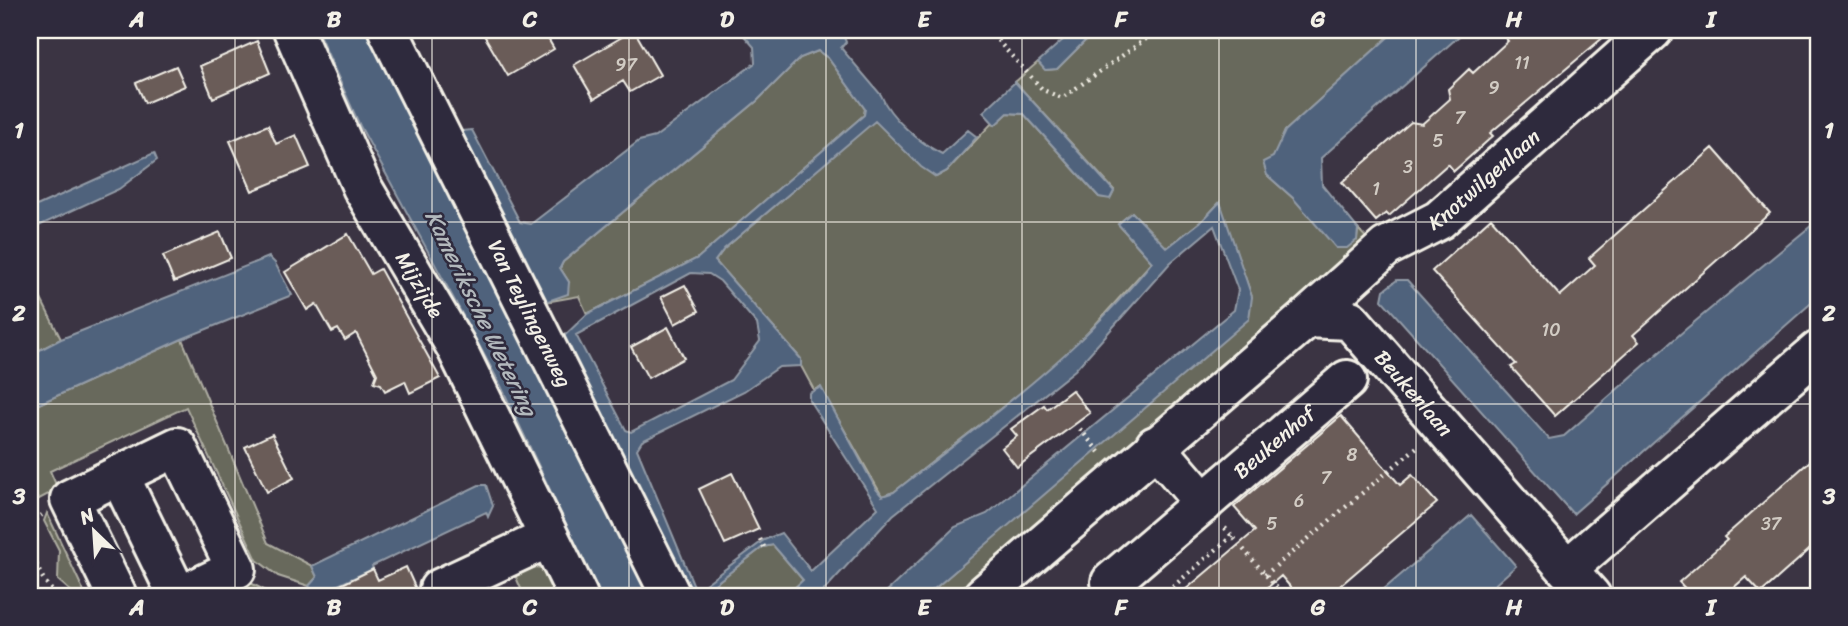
<svg xmlns="http://www.w3.org/2000/svg" width="1848" height="626" viewBox="0 0 1848 626" font-family="Sriracha,sans-serif">
	<style>
		.green { fill: #68695b; stroke: #aeada2; stroke-width: 2 }
		.water { fill: #50627b; stroke: #929ba7; stroke-width: 2; fill-rule: evenodd }
		.building { fill: #6b5b59; stroke: #f4f1e8; stroke-width: 2 }
		.lines { fill: none; stroke-linecap: round; stroke-linejoin: round }
		.minor-casing { stroke: #f4f1e8; stroke-width: 44 }
		.path { stroke: #f4f1e8; stroke-width: 4.5; stroke-dasharray: 2 5; stroke-linecap: butt }
		.minor { stroke: #2f2a3d; stroke-width: 38 }
		.grid { fill: none; stroke: #f4f1e8; stroke-width: 2; stroke-opacity: 0.55 }
		.labels { text-anchor: middle; dominant-baseline: central; stroke-width: 5; stroke-linejoin: round; paint-order: stroke }
		.number-label { font-size: 18px; fill: #d2ccc4 }
		.street-label { font-size: 21px; fill: #f4f1e8; stroke: #2f2a3d }
		.water-label { font-size: 23px; font-style: italic; fill: #b2b8bc; stroke: #2f2a3d }
		.neatline { fill: none; stroke: #f4f1e8; stroke-width: 2.5 }
		.grid-label { font-size: 23px; text-anchor: middle; font-weight: bold; fill: #f4f1e8 }
	</style>
	<rect width="100%" height="100%" fill="#3b3443"/>
	<filter id="ink" filterUnits="userSpaceOnUse"><feTurbulence type="fractalNoise" baseFrequency=".0143" numOctaves="2"/><feDisplacementMap in="SourceGraphic" scale="14" xChannelSelector="R" yChannelSelector="G"/><feConvolveMatrix kernelMatrix="1 2 1 2 8 2 1 2 1" color-interpolation-filters="sRGB"/></filter>
	<g filter="url(#ink)">
		<!-- green -->
		<path class="green" d="M1096,30H1396L1285,131L1267,175L1293,198L1357,240L1358,229L1373,245L958,596H926L1002,530L1252,297L1219,203L1204,219L1167,248L1132,212L1118,224L1152,262L1064,359L894,492L882,496L820,387L814,390L801,366V359L715,261L724,249L875,120L936,177L947,171L991,124L995,125L1008,113L1024,114L1099,197L1110,198L1114,190L1015,82L1038,62L1046,70L1057,69Z
			M818,51L828,58L865,109L864,115L698,258L587,314L579,296L545,302L569,282L560,268L563,262L757,101L800,58Z
			M30,277L61,339L30,355Z
			M182,339L268,543L312,566L317,577L309,586L278,576L257,560L186,407L50,471L58,489L37,500L30,511V408Z
			M47,513L86,596L74,594L58,580L59,550L44,521Z
			M773,545L803,580L786,596H699L763,547Z
			M532,567L545,568L567,596H512L522,591L515,575Z
			M247,581L275,596H213Z"/>
		<!-- water -->
		<path class="water" d="M317,30H368L395,91L498,282C508,318 529,346 544,379C578,452 612,524 649,596H600L501,386L360,126Z
			M739,30H767L772,35H783L788,30H841L846,42L841,48L881,95C890,118 920,143 942,154L968,130L977,137L947,171L936,177L921,167L875,121L724,249L715,261L801,359V366L779,367L744,391L642,441L637,449L696,591L764,540L781,533L811,571L878,508L809,400V393L821,387L876,489L882,496L894,492C987,419 1078,355 1152,262L1118,224L1132,212L1167,248L1204,219L1220,202L1252,297L1249,319L926,596H882L955,527L987,514L1234,310L1238,290L1214,226L1170,263L1075,370L893,515L819,596H786L803,580L773,545L763,547L699,596H683L643,511L612,434L558,342L587,314L698,258L864,115L865,109L828,58L818,51L800,58L757,101L563,262L560,268L569,282L568,294L545,302L464,151L462,131L472,130L520,222L531,224L639,141L655,137L755,63L754,47ZM691,273L709,274L720,281L757,324L760,341L731,380L631,432L626,430L576,335Z
			M1074,30H1096L1057,69L1045,70L1038,62Z
			M1396,30H1466L1321,158L1322,185L1358,229L1357,240L1347,248H1336L1293,198L1267,175L1263,162L1273,157L1285,131Z
			M1015,82L1114,191L1110,199L1099,197L1024,114L1008,113L995,125L983,112Z
			M154,153L157,160L119,189L30,230V209Z
			M1818,220V297L1573,514L1382,300L1384,290L1397,280H1407L1549,439L1564,436L1686,329Z
			M269,257L275,263L292,295L182,339L30,408V355L61,339Z
			M479,485H486L493,506L488,517L486,512L372,566L373,569L314,596L309,586L317,577L312,566Z
			M1471,515L1516,566L1482,596H1376Z"/>
		<!-- building -->
		<path class="building" d="M481,30H543L554,49L508,76Z
			M634,30L660,75L630,92L623,81L594,99L574,65Z
			M1498,30H1612L1490,133L1493,136L1454,171L1448,164L1389,216L1386,213L1376,221L1342,182L1411,122L1422,124L1450,99L1448,89L1469,69L1473,73L1508,41Z
			M257,41L270,73L213,98L200,66Z
			M176,66L185,86L145,103L136,83Z
			M268,125L276,144L296,135L310,167L252,191L230,141Z
			M1713,148L1770,213L1633,335L1639,342L1555,416L1511,367L1516,364L1432,271L1491,218L1560,296L1595,265L1589,258Z
			M220,232L231,258L174,282L163,256Z
			M348,234L371,274L380,269L440,378L410,393L405,381L385,391L381,384L374,382L377,374L356,333L345,340L338,329L332,332L316,304L307,310L285,272Z
			M685,285L699,311L675,324L661,297Z
			M668,327L684,358L648,378L631,347Z
			M1072,390L1090,413L1017,467L1002,448L1017,436L1011,429L1044,405L1047,409Z
			M1341,416L1400,485L1412,475L1437,503L1328,596H1298L1281,576L1258,596H1178L1255,531L1234,507Z
			M272,434L294,478L267,492L245,447Z
			M1818,454V542L1761,593L1746,577L1724,596H1692L1679,582L1727,540L1724,537Z
			M732,473L759,529L725,544L699,489Z
			M406,567L419,596H318L373,569L378,580Z"/>
		<g class="lines">
			<!-- minor casing -->
			<g class="minor-casing">
				<g id="minor">
					<path id="s1" d="M293,30L362,187L455,345L578,596"/>
					<path id="s2" d="M388,30L671,596"/>
					<path id="s3" d="M1307,318L1386,247L1439,220L1653,30"/>
					<path d="M1155,446L1204,503"/>
					<path d="M119,475L178,596"/>
					<path d="M1567,569L1591,596"/>
					<path id="s4" d="M1111,582L1347,380"/>
					<path d="M439,589L548,538"/>
					<path d="M117,596L70,499L177,447L236,569L180,596"/>
					<path id="s5" d="M983,596L1307,318L1350,320L1567,569L1818,351"/>
				</g>
			</g>
			<!-- path -->
			<path class="path" d="M988,30L1043,90L1062,98L1153,34
				M1080,429L1099,452
				M1225,528L1284,596
				M30,532L33,521L42,515
				M30,537C33,562 40,578 57,596
				M760,539L766,551
				M1265,575L1417,447
				M1162,596L1232,536"/>
			<!-- minor -->
			<use href="#minor" class="minor"/>
		</g>
	</g>
	<!-- grid -->
	<path class="grid" d="M235,30V596M432,30V596M629,30V596M826,30V596M1022,30V596M1219,30V596M1416,30V596M1613,30V596M30,222H1818M30,404H1818"/>
	<g class="labels">
		<!-- number labels -->
		<g class="number-label">
			<text x="1522" y="63">11</text>
			<text x="626" y="65">97</text>
			<text x="1494" y="88">9</text>
			<text x="1460" y="118">7</text>
			<text x="1438" y="141">5</text>
			<text x="1408" y="167">3</text>
			<text x="1376" y="189">1</text>
			<text x="1551" y="330">10</text>
			<text x="1352" y="455">8</text>
			<text x="1326" y="478">7</text>
			<text x="1299" y="501">6</text>
			<text x="1272" y="524">5</text>
			<text x="1771" y="524">37</text>
		</g>
		<!-- street labels -->
		<g class="street-label">
			<text stroke="none"><textPath href="#s3" startOffset="226">Knotwilgenlaan</textPath></text>
			<text stroke="none"><textPath href="#s1" startOffset="285">Mijzijde</textPath></text>
			<text stroke="none"><textPath href="#s2" startOffset="317">Van Teylingenweg</textPath></text>
			<text stroke="none"><textPath href="#s5" startOffset="567">Beukenlaan</textPath></text>
			<text stroke="none"><textPath href="#s4" startOffset="215">Beukenhof</textPath></text>
		</g>
		<!-- water labels -->
		<g class="water-label">
			<text transform="translate(481 313) rotate(64)">Kameriksche Wetering</text>
		</g>
	</g>
	<!-- margin -->
	<rect width="1848" height="626" fill="none" stroke="#2f2a3d" stroke-width="77"/>
	<!-- north arrow -->
	<g transform="translate(94 531) rotate(335)" stroke="#2f2a3d" stroke-width="5" paint-order="stroke">
	<path d="M0-5L12 26L0 18L-12 26Z" fill="#f4f1e8"/>
	<text y="-10" font-size="19" font-weight="bold" text-anchor="middle" fill="#f4f1e8">N</text>
	</g>
	<rect x="38" y="38" width="1772" height="550" class="neatline"/>
	<g class="grid-label">
		<text x="137" y="27">A</text>
		<text x="334" y="27">B</text>
		<text x="530" y="27">C</text>
		<text x="727" y="27">D</text>
		<text x="924" y="27">E</text>
		<text x="1121" y="27">F</text>
		<text x="1318" y="27">G</text>
		<text x="1514" y="27">H</text>
		<text x="1711" y="27">I</text>
		<text x="19" y="138">1</text>
		<text x="1829" y="138">1</text>
		<text x="19" y="321">2</text>
		<text x="1829" y="321">2</text>
		<text x="19" y="504">3</text>
		<text x="1829" y="504">3</text>
		<text x="137" y="615">A</text>
		<text x="334" y="615">B</text>
		<text x="530" y="615">C</text>
		<text x="727" y="615">D</text>
		<text x="924" y="615">E</text>
		<text x="1121" y="615">F</text>
		<text x="1318" y="615">G</text>
		<text x="1514" y="615">H</text>
		<text x="1711" y="615">I</text>
	</g>
</svg>
